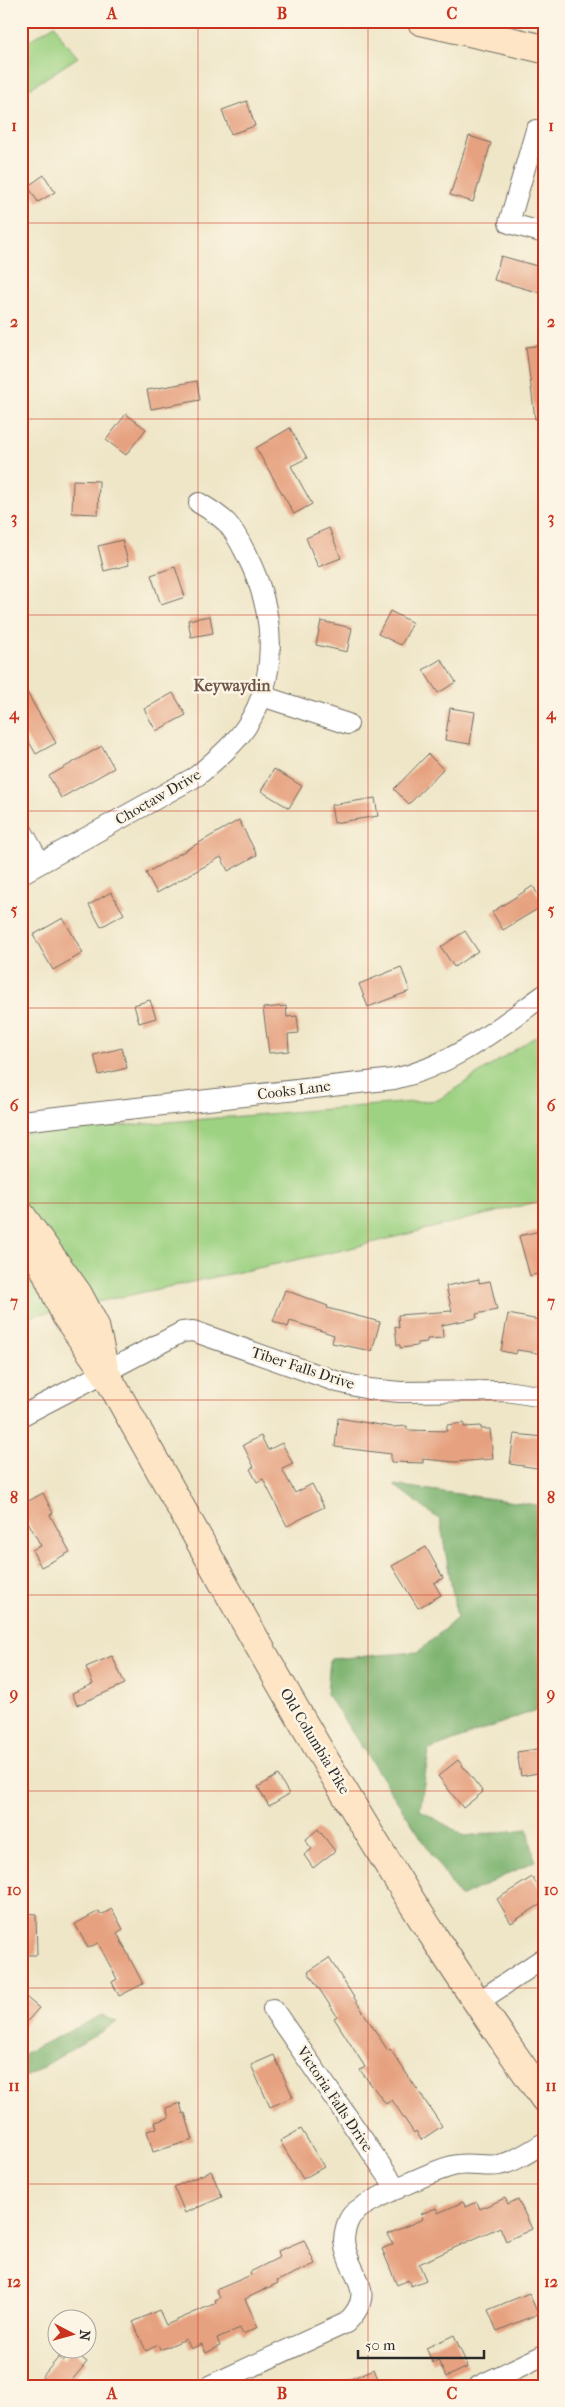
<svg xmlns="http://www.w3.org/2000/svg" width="565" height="2407" viewBox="0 0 565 2407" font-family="'IM FELL French Canon',serif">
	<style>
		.green { fill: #9ed283; stroke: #647e57 }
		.forest { fill: #7eb471; stroke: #54704e }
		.building { fill: #e6a280 }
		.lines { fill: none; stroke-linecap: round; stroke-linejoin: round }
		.street-casing { stroke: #706c62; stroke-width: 22 }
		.secondary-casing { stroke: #706c62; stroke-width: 30 }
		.street { stroke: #fff; stroke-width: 20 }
		.secondary { stroke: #fde5c5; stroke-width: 28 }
		.grid { fill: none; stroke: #c8321e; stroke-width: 1; stroke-opacity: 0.55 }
		.labels { text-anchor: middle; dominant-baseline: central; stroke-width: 5; stroke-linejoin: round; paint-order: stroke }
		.street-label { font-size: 15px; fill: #2b2b2b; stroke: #fcf5e5 }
		.neighbourhood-label { font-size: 16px; font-weight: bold; fill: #6c5549; stroke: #fcf5e5 }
		.neatline { fill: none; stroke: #c8321e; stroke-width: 2 }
		.grid-label { font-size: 16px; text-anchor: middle; font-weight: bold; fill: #c8321e }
	</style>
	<rect width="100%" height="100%" fill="#fcf5e5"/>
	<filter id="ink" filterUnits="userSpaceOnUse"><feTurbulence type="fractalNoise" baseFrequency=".02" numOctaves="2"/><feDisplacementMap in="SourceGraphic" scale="10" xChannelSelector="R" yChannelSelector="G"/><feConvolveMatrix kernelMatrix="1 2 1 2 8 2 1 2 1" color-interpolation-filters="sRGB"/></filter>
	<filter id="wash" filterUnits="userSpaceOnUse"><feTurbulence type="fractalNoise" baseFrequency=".0096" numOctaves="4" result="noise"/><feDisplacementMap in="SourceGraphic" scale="20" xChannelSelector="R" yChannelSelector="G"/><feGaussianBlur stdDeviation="1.12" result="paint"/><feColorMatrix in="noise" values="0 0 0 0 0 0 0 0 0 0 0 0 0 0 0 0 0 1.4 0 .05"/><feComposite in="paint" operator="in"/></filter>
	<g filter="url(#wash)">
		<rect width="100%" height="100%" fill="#efe6c8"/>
		<!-- green -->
		<path class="green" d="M55,25L65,43L78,57L21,94V45Z
			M544,1031V1200L343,1250L21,1318V1134L438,1100Z"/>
		<!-- forest -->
		<path class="forest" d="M394,1485L544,1506V1707L429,1750L420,1810L465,1836L528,1829L535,1861L460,1897L327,1694L330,1659L418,1652L457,1618L440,1520Z
			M102,2015L117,2022L21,2080V2055Z"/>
		<g id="blocks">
			<!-- building -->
			<path class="building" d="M247,101L255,126L231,134L222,110Z
				M469,136L491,143L473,202L450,195Z
				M44,175L55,192L38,202L28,186Z
				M501,256L544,268V294L494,280Z
				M544,345V419H535L526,347Z
				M197,381L200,400L151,409L147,390Z
				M126,414L146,429L126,455L106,440Z
				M290,428L307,458L291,466L312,504L294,514L256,448Z
				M73,480L99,481L98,514L72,513Z
				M329,528L341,558L318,567L306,538Z
				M122,540L129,565L104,571L98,546Z
				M175,567L185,597L161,605L151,575Z
				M390,611L413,623L401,645L378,634Z
				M210,616L213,633L191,637L188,620Z
				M321,621L352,628L347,652L316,645Z
				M441,659L456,682L438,693L423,670Z
				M21,682L56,743L36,754L21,728Z
				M173,693L186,715L156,731L144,709Z
				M450,708L475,712L470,744L445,740Z
				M102,746L114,768L61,798L49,776Z
				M428,754L443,769L409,804L394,789Z
				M274,769L302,786L289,808L261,791Z
				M375,798L378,816L334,823L331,805Z
				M239,820L257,855L228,871L221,857L157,893L146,873Z
				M533,886L544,905L503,930L492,912Z
				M111,892L124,914L101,927L89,905Z
				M63,918L83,953L53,970L33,935Z
				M465,931L478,951L454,967L441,947Z
				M401,967L410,991L368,1007L359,984Z
				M150,1000L156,1018L139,1023L134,1005Z
				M286,1006L287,1017L297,1016L299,1033L288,1034L289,1051L269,1053L263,1008Z
				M122,1048L127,1068L99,1075L94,1055Z
				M544,1230V1272L530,1276L519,1236Z
				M479,1279V1283L490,1281L497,1310L476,1314L477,1318L442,1325L443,1338L427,1339V1342L417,1343V1346L400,1348V1345H397L395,1326L399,1328L398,1315L452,1311L446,1286Z
				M285,1290L328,1306L327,1308L380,1322L372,1351L332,1343L334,1335L310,1327L290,1321L288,1327L273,1321Z
				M508,1314L539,1320L538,1324L544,1326V1354L517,1350L516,1354L501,1351Z
				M338,1418L392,1427L407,1426V1430L447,1431V1425L464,1423V1427L481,1426V1429H490L493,1459L455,1462L423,1459V1463L391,1462V1454L335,1447Z
				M514,1434L544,1437V1469L510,1464Z
				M261,1436L268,1450L282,1443L293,1464L282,1469L295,1493L312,1484L324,1507L287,1526L263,1479L257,1482L250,1469L254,1467L243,1445Z
				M43,1493L53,1513L50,1515L70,1552L41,1567L32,1550L41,1546L21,1509V1505Z
				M426,1547L443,1578L434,1583L441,1595L418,1608L392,1566Z
				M112,1656L125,1684L77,1705L72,1693L93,1684L86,1667Z
				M544,1748V1772L521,1776L517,1752Z
				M458,1760L483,1792L463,1808L438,1776Z
				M278,1775L289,1794L269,1806L258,1787Z
				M318,1829L335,1851L313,1868L304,1855L312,1849L305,1840Z
				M532,1877L544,1895V1902L511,1923L497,1899Z
				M112,1909L123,1929L117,1933L143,1984L119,1996L112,1982L117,1979L98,1943L88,1948L75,1924L99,1911L101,1915Z
				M21,1913L36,1914L37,1955H21Z
				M329,1958L388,2051L390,2049L442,2126L421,2140L416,2131L414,2133L392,2100L386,2104L360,2070L365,2067L334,2018L337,2016L308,1972Z
				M21,1993L39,2008L21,2028Z
				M274,2055L293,2097L270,2107L251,2065Z
				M180,2103L183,2114L185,2113L193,2140L153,2152L147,2131L157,2128L155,2122L169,2118L166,2108Z
				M301,2129L324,2167L303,2179L280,2141Z
				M211,2171L222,2197L185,2213L174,2187Z
				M505,2198L508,2204L518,2199L532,2229L506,2241L500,2227L419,2264L426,2280L411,2286L408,2280L397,2285L382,2249L393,2244L388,2234L423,2219L421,2214L436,2208L438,2213L463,2202L466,2207L477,2202L480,2209Z
				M304,2240L315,2264L277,2281L278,2283L245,2299L258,2327L243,2334L240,2328L217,2338L220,2346L206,2353L202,2344L191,2349L186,2339L160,2350L158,2345L146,2351L133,2322L159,2310L166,2325L216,2303L215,2300L220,2298L216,2290L251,2275L250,2272L280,2257L278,2251Z
				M529,2293L538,2314L497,2331L488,2310Z
				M454,2335L468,2367L446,2377L438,2360L433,2363L426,2348Z
				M72,2350L87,2362L67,2386H52L42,2377L59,2357L63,2361Z
				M374,2369L381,2386H334Z"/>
		</g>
	</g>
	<g filter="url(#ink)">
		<use href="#blocks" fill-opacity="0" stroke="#706c62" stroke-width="1"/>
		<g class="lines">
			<!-- street casing -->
			<g class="street-casing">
				<path id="street" d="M536,130L509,223L544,233
					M262,696L348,724
					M21,829L40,863
					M21,874L197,776C214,761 233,746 246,727C281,675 274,609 247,556C241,544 236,533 227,523C219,515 209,509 199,503
					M21,1121L394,1079C452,1066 497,1029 544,995
					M21,1416L182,1332L193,1331L338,1382L369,1389L400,1392L506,1391L544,1397
					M478,2002L544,1958
					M273,2009L397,2189
					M209,2386L346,2323C381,2290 346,2274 344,2240C344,2233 347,2221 352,2215C363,2202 440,2167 458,2165C471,2163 486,2167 499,2165C515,2162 530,2151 544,2143
					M479,2386L544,2355"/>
			</g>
			<!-- secondary casing -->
			<g class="secondary-casing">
				<path id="secondary" d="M421,21L544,49
					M21,1215L78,1294L95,1326L105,1372L66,1316L21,1217
					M105,1372C213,1564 318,1758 438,1943C472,1996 508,2047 544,2098"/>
			</g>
			<!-- street -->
			<use href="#street" class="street"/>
			<!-- secondary -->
			<use href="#secondary" class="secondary"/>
		</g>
	</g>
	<!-- grid -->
	<path class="grid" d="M198,21V2386M368,21V2386M21,223H544M21,419H544M21,615H544M21,811H544M21,1008H544M21,1203H544M21,1400H544M21,1595H544M21,1791H544M21,1988H544M21,2184H544"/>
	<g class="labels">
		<!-- street labels -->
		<g class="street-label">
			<text transform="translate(158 797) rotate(-30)">Choctaw Drive</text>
			<text transform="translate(294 1090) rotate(-7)">Cooks Lane</text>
			<text transform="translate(303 1368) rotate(18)">Tiber Falls Drive</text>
			<text transform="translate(315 1741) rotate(59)">Old Columbia Pike</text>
			<text transform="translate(335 2099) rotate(56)">Victoria Falls Drive</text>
		</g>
		<!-- neighbourhood labels -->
		<g class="neighbourhood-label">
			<text x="232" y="685">Keywaydin</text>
		</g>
	</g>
	<!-- margin -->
	<rect width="565" height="2407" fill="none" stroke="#fcf5e5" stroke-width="55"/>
	<!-- north arrow -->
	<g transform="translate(72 2334) rotate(96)"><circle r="24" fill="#fcf5e5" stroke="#a8a49b"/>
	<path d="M0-4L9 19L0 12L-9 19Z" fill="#c8321e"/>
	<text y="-8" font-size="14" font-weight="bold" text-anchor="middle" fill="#2b2b2b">N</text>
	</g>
	<!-- scale -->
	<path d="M358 2350v8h126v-8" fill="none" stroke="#2b2b2b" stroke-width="2.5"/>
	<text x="365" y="2350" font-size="15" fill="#2b2b2b" stroke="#fcf5e5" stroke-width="4" paint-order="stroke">50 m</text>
	<rect x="28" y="28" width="510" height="2352" class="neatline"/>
	<g class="grid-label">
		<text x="112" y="19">A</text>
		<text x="282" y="19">B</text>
		<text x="452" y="19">C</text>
		<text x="14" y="131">1</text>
		<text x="551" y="131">1</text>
		<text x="14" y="327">2</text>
		<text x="551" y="327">2</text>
		<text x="14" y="523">3</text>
		<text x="551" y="523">3</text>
		<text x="14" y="719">4</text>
		<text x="551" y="719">4</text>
		<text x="14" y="915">5</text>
		<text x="551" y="915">5</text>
		<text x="14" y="1111">6</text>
		<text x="551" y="1111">6</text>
		<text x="14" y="1307">7</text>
		<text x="551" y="1307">7</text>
		<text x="14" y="1503">8</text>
		<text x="551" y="1503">8</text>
		<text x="14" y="1699">9</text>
		<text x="551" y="1699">9</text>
		<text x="14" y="1895">10</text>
		<text x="551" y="1895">10</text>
		<text x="14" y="2091">11</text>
		<text x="551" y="2091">11</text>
		<text x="14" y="2287">12</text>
		<text x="551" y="2287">12</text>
		<text x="112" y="2399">A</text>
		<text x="282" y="2399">B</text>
		<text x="452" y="2399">C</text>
	</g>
</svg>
